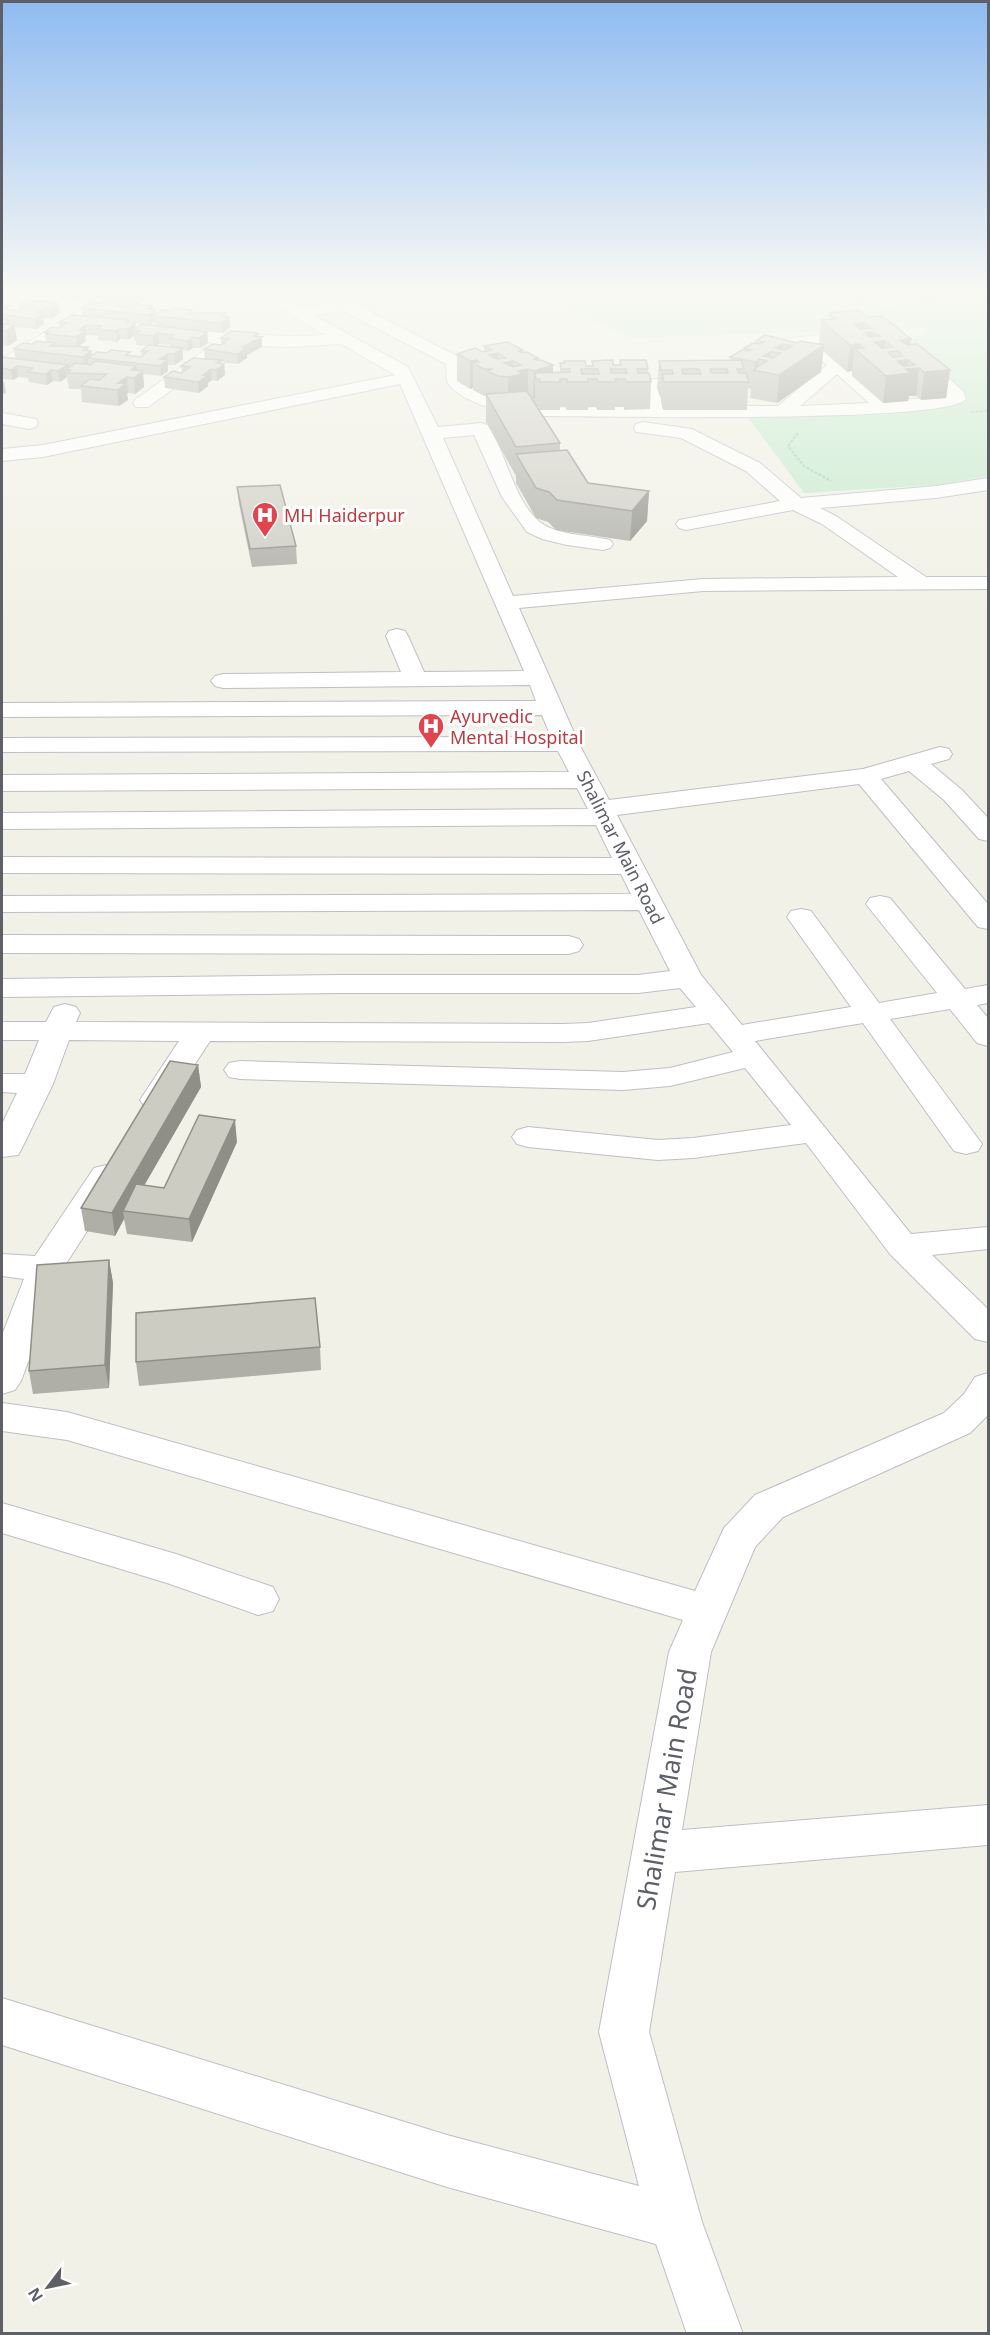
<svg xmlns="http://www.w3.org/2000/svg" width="990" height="2335" viewBox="0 0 990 2335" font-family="'Noto Sans',sans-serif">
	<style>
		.green { fill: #c3eacc }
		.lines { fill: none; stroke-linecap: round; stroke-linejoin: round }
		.minor-casing { stroke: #bebfc6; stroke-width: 2 }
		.path { stroke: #9bccb4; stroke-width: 2; stroke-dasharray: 3 1.5; stroke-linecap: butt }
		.minor { fill: #fff; fill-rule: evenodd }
		.wall { fill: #afafa8; fill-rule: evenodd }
		.shaded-wall { fill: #8f8f88 }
		.building { fill: #ccccc3; stroke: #8f8f88; stroke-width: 1.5; fill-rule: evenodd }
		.labels { text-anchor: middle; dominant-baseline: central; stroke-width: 6; stroke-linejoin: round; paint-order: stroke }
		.far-health-label { font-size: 18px; fill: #be3a42; stroke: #fff; text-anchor: start }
		.far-street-label { font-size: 18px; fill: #5e6068; stroke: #fff }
		.near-street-label { font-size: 26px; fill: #5e6068; stroke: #fff }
	</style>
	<rect width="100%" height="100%" fill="#f1f1e7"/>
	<!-- green -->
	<path class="green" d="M541,294H988V476L937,485L804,493L747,416L826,414L958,403L961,394L904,346L928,328L628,338Z"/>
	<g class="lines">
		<!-- minor casing -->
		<g class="minor-casing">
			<path id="minor" d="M106,294H125L8,370L2,371V359Z
				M256,294H276L302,308L336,301L355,304L461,358L464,362L465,380C515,417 590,406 649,406L643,383L646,379H658L667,406H778L827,365L806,346L793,348L756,368L750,367L747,363L750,359L783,339L863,330L869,331L871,335L869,339L824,344L889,401L948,396L907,361L904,357L907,353H919L963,391L966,399C949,424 583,416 531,416C504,411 464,406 447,382L446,364L345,312L336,311L315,316L408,367L438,427L481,423L488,425C507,453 516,514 550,528C569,536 591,535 610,540L613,544L610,548L603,550L567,545L542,539L527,532L502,497L474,435L443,438L513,596L703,579L898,577L822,524L793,510L686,530L679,528L676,524L679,520L780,501L746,471L681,438L636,432L634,428L636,424L643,422L692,429L760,463L801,498L936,486L988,478V490L936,498L820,508L836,516L926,577H988V589L703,591L519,608L579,744L609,800L863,769L940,747L949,749L952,754L949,759L931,764L962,790L988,818V841L979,839L944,800L909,771L881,779L988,904V929L978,927L859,784L617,815L701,975L742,1025L851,1007L787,917L791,911L801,909L811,911L879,1003L937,993L866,904L870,898L880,896L890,898L965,989L988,985V1003L977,1005L988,1018V1046L977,1043L950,1009L890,1019L982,1144L978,1151L966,1154L954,1151L863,1023L755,1041L911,1234L988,1227V1249L932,1255L988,1309V1342L975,1339L890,1254L806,1143L693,1158L658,1160L528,1147L517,1144L512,1137L517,1130L528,1127L658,1140L693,1138L791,1125L745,1068L670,1086L623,1090L240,1079L229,1077L224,1070L229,1063L240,1061L623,1072L670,1068L733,1052L709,1023L588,1041L563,1042L210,1041L167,1107L156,1110L145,1107L140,1100L179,1041L69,1040L53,1084L22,1148L18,1155L2,1157V1124L17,1093L2,1092V1074H25L39,1040H2V1022H46L54,1007L65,1004L76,1007L80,1013L76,1022L563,1024L588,1023L696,1007L680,988L638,993H341L2,997V979L341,975H638L670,971L639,910L2,912V896L631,894L621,874L2,873V857L612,858L596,825L2,829V813L588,809L577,788L2,791V775L569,772L558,751L2,752V738L551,737L542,715L2,717V703L536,701L530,685L223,688L215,686L211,681L215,676L223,674L401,672L386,636L389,631L397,629L405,631L408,636L424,672L524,671L400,384L43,457L2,461V449L43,445L395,375L341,344L291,347L234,345L148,407H136L133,403L136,399L215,343L158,334L156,330L158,326L164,325C219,333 269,338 325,335ZM837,374L869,403L800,406Z
				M2,413L36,419L38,423L36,427L29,429L2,424Z
				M2,935L569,936L579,939L583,945L579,951L569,954L2,953Z
				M106,1165L118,1168L123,1175L62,1270L21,1381L15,1390L2,1394V1335L24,1279L2,1276V1254L35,1256L94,1168Z
				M988,1373V1415L970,1433L783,1517L755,1547L711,1652L682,1830L988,1805V1845L675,1872L649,2032L702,2222L743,2334H687L656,2244L447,2187L2,2045V1998L447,2135L639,2186L599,2032L669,1652L683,1620L67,1440L2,1431V1403L67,1412L695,1591L724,1528L755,1495L944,1413L964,1394L975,1377Z
				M2,1503L176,1554L273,1587L279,1599L273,1611L258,1615L167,1583L2,1533Z"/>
		</g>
		<!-- path -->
		<path class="path" d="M844,294L882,311L965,294
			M925,294L938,299
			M971,412L988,411
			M798,433L788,446L804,466L831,481"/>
		<!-- minor -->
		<use href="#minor" class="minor"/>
	</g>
	<!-- wall -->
	<path class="wall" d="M59,294H89L76,299L60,297Z
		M104,294H155L144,299V301L139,304L152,306L153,309H155L156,314L171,311L192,310L193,313H225L226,317H229L230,327L223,333L155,326V321L149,325L135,323L136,329L207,332L208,343L200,348H193L188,351L183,350V359L175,365H168V371L161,376L143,374L144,387L135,394L128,393L127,394L128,400L119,406L82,402L81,389H69L67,377L60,382L53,381L47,385L29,382L28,378L18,377L13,380L2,379V381L4,382L6,393L2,394V357L15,358L14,349L32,344L46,342L45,332L59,328V322L83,316L82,308L105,301ZM87,335L98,336V340L117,342L120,339L128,340L134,336V341H136V345L147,346L141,351L142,356L141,357L92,355L91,351L78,347L86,341L85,337ZM159,344L170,345V347L156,345Z
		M58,303L60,313L51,319L45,318L43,319L44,324L36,329L15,327L17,340L8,346L2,345V306L9,310L18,311L20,310L19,305Z
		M829,313L867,317L911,339L910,345L950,370L946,398L921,400L916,396H909L908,401L883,403L852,376V371L847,372L823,351L821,372L777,403L750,398L751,389L748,388L747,410H663L661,402V397H660L657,388L659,361L730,360V357L744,350V348L756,343V341L819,344L821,320H829Z
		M258,336L262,347L247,355V358L238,364L221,362V364H224L225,375L217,381L212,380L208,383V386L199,393L165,388L164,377L181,373L182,372L181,366L205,359L204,349L221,344V338Z
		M484,346L523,353L538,360L553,365V373L560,372V363L592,366V361L613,365H620V360L648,369V373L651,382L650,409L624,410V407H615V410H597L596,407H588V410H566V407H560V410H539V407H537L560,443V451L588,483L649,491L647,521L630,541L556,530L548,522L536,518L516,483V476L486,422V396H484L473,390V388L470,389L457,381V354L484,352Z
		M237,487L296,546L297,564L252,567L239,504Z
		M198,1065L201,1087L144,1185L164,1188L237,1142L192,1242L127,1234L124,1219L115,1236L85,1231L81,1208Z
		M109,1260L113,1283L109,1388L33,1394L29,1371Z
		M320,1347L321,1370L139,1386L136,1362Z"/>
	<!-- shaded-wall -->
	<path class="shaded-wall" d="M76,294H89L76,299Z
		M138,294H155L144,299V301L135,307L134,297Z
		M58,303L60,313L51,319L50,309Z
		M152,306L153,311L155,309L156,316H154L155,321L149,325L148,309Z
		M44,308L45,318L43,319L44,324L36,329L35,319L36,313Z
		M225,313L226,320L229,317L230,327L223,333L221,316Z
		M9,320L10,328L14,325L17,340L8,346L4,324Z
		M129,320V328L135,323L136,331L133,330L134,336L128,340L126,322Z
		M865,323L862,347L859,344L858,352L855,349L852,371L847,372L850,345L855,324Z
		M86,325L87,335L85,337L86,341L77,347L76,337L79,330Z
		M119,329L120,339L117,342L116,331Z
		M207,332L208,343L200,348L199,338Z
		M874,332L872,359L865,333Z
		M158,333L159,344L154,347L153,336Z
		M258,333V338L262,337V347L247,355V358L238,364L237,354L242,347Z
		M192,337L193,348L188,351L187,341Z
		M911,339L907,369L919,368L916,396H909L908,401L883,403L886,376L897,361L903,360L900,340Z
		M885,341L882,367L874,342Z
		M783,344L781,371L780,353L776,348Z
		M824,345L821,372L777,403L779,375Z
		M88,347L89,353L91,351L92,359L88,358V364L84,367L83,357V350Z
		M182,348L183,359L175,365L174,354Z
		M523,350V370L528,369V396L508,404V377L504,363L513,361V376L518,371L521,370L518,351Z
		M771,352L769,374L767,361L763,356Z
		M498,353V380V376L489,355Z
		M168,354V371L161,376L160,359Z
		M538,358V370L553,365V382L539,379L535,373V398L533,399L534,359Z
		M759,359L758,371H754L755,362Z
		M221,360V366L224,364L225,375L217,381L216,363Z
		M477,360V365L473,363V388L470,389V361Z
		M68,365V370H66L67,377L60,382L58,371Z
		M17,366L18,377L13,380L11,370Z
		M136,366L137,375L143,371L144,387L135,394L134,378L131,370Z
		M211,369L212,380L208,383V386L199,393L198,382L203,375Z
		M51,370L53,381L47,385L46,374Z
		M950,370L946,398L921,400L924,372Z
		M2,377L3,382H4L6,393L2,394Z
		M127,377L128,393L127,394L128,400L119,406L117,390L118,383Z
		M649,491L647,521L630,541L632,511Z
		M198,1065L201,1087L129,1212L123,1211L124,1219L115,1236L112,1213Z
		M235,1120L237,1142L192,1242L189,1219Z
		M109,1260L113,1283L109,1388L105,1365Z"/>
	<!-- building -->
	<path class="building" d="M114,294H138L134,297Z
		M27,300L58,303L50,309L44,308L36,313L42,314L35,319L2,315V306H9L4,309L18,311L25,306L19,305Z
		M103,301L120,302L116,305L130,307L134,304L152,306L148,309H155L148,315L82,308L90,302L99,303Z
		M175,308L192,310L189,313H225L221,316L229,317L222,323L154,316L162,310L171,311Z
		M859,310L867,317L882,316L911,339L900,340L907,345L917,344L950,370L924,372L919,368L906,369L911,373L886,376L855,349L864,348L859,344L850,345L821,320L837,319L829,313ZM865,323L871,328L860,329L855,324ZM874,332L880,336L870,337L865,333ZM885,341L893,347L882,348L874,342ZM898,351L903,356L893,357L888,352ZM908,360L915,365L903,366L897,361Z
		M73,315L129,320L126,322L135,323L127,329H119L116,331L97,329L101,326L86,325L79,330L85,331L76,337L46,334L49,332H45L52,327L59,328L66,323L59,322Z
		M2,319L9,320L4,324L14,325L5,331L2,330Z
		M142,324L207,332L199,338L192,337L187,341L169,338L174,335L158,333L153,336L135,334L140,331L133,330Z
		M231,331L258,333L254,336L262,337L242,347L246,348L237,354L204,349L213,344L221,345L229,339L221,338Z
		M765,335L797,343L800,341L824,345L779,375L753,370L767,361L759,359L755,362L730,357L742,350L748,351L751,350L744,348L753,343L761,344L764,342L756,341ZM783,344L792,346L785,350L776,348ZM771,352L780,353L773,358L763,356Z
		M36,341L55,343L50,346L88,347L83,350L91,351L83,357L14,349L23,343L32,344Z
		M507,342L523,350L518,351L522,353L527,352L538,358L534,359L537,360H541L553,365L534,371L528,369L518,371L523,374L508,377L498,376L487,371L493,369H484L473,363L479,362L477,360L470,361L457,354L475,348L483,352L492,350L484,346ZM498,353L506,358L497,359L489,355ZM513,361L521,365L513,367L504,363Z
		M149,345L182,348L174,354H168L160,359L167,360L160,366L88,358L97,352L107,353L111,350L130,352L126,355L141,357L148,351H141Z
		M2,357L68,365L58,371L51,370L46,374L27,372L33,368L17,366L11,370L2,368Z
		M193,358L221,360L216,363L224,364L216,370L211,369L203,375L207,376L198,382L164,377L173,371L181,373L190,367L181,366Z
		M613,360V365H621L620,360H646L648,369H637L638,373H649L651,382H626L625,379H615L616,382H598L597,379H588V382H567V379H560V382H540L539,379L536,380L535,373L570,372V369H561L560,363H565L564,361H585L586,366H593L592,361ZM581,369H598L599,374H582ZM610,369H626L627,373H611Z
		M741,360L744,369H737L739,373H746L749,382H664L662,374H673L672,370H661L659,361ZM682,369H699L701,374H683ZM710,369H727L728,373H711Z
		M95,361L136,366L131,370L143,371L134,378L127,377L118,383L126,384L117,390L81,386L90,379L99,380L107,374L67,373L71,370H66L75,363L91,365Z
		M527,391L560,443L516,447L486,394Z
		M567,450L588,483L649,491L632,511L557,500L549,492L536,488L516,454Z
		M280,485L296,546L250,549L237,487Z
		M170,1061L198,1065L112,1213L81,1208Z
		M199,1115L235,1120L189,1219L123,1211L136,1184L164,1188Z
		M109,1260L105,1365L29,1371L37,1265Z
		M315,1298L320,1347L136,1362V1313Z"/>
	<!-- sky -->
	<linearGradient id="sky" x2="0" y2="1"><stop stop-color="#8fbbf1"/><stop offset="0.47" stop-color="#f9f9f4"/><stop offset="1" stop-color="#f9f9f4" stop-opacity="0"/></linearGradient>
	<rect width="990" height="621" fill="url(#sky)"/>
	<!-- icons -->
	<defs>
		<g id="hospital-pin" transform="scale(1.35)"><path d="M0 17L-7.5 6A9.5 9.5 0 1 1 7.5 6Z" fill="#e0444e" stroke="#fff"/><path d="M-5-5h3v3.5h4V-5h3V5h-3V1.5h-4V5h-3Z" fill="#fff"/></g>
	</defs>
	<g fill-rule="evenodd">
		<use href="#hospital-pin" x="265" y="515"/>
		<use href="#hospital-pin" x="431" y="726"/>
	</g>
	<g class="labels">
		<!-- far-health labels -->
		<g class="far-health-label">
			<text x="284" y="515">MH Haiderpur</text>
			<text x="450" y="716">Ayurvedic<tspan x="450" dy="21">Mental Hospital</tspan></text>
		</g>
		<!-- far-street labels -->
		<g class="far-street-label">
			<text transform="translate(621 847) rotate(63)">Shalimar Main Road</text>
		</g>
		<!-- near-street labels -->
		<g class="near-street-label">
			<text transform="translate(666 1789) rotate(-80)">Shalimar Main Road</text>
		</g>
	</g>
	<!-- border -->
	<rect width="990" height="2335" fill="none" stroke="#5e6068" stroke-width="6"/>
	<!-- north arrow -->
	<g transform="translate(48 2287) rotate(238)" stroke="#ffffff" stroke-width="4.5" paint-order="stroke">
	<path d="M0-4.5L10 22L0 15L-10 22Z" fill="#5e6068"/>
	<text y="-9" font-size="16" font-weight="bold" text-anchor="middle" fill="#5e6068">N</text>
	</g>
</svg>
